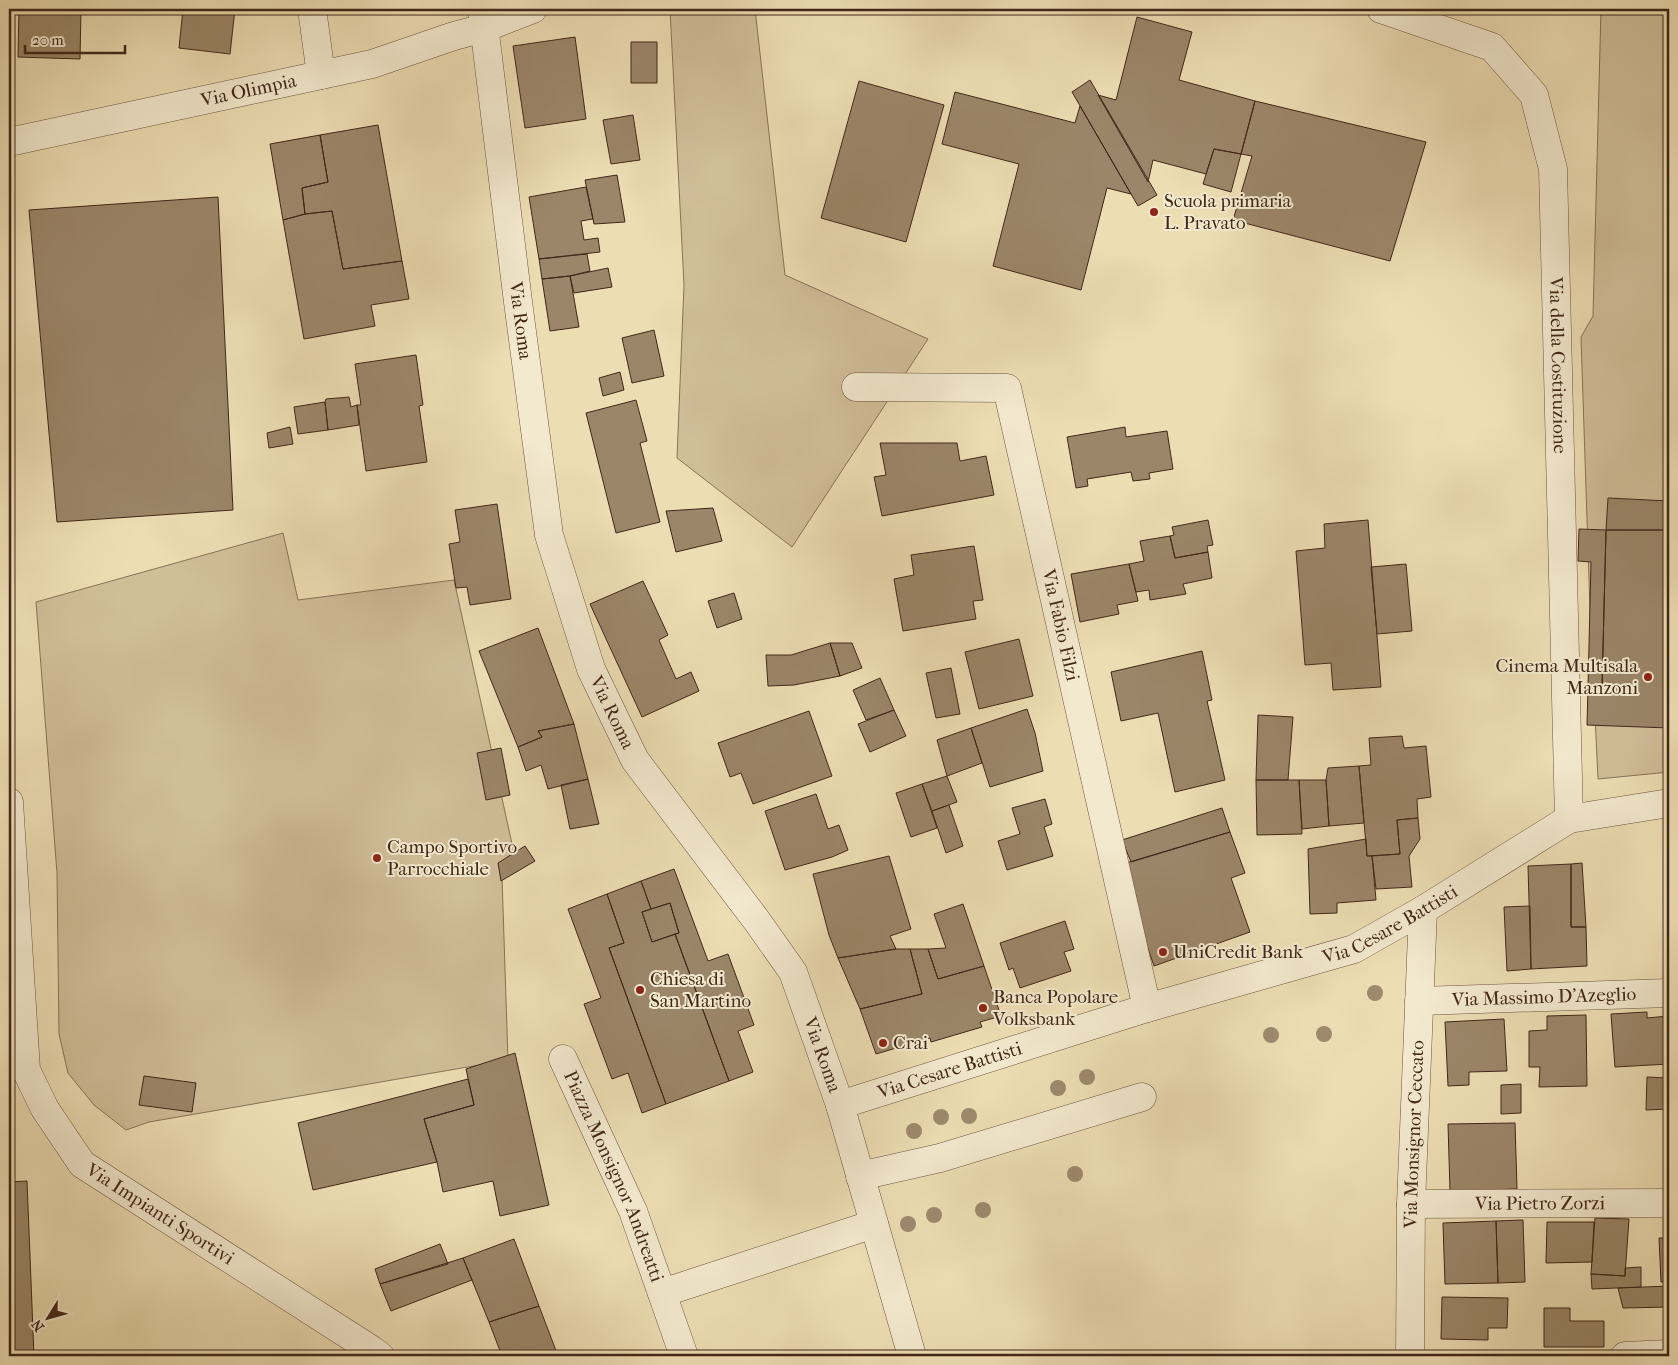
<svg xmlns="http://www.w3.org/2000/svg" width="1678" height="1365" viewBox="0 0 1678 1365" font-family="'IM FELL French Canon',serif">
	<style>
		.green { fill: #d0be99; stroke: #897259 }
		.building { fill: #9b8669; stroke: #422719 }
		.lines { fill: none; stroke-linecap: round; stroke-linejoin: round }
		.minor-casing { stroke: #6d5440; stroke-width: 29 }
		.minor { stroke: #f3e9ce; stroke-width: 28 }
		.tree { fill: #9e896d }
		.poi-dot { fill: #8f2418; stroke: #f3e9ce; stroke-width: 2 }
		.labels { text-anchor: middle; dominant-baseline: central; stroke-width: 4; stroke-linejoin: round; paint-order: stroke }
		.street-label { font-size: 19px; fill: #422719; stroke: #f3e9ce }
		.poi-label { font-size: 19px; fill: #422719; stroke: #f3e9ce; text-anchor: start }
	</style>
	<rect width="100%" height="100%" fill="#edddb3"/>
	<filter id="stains"><feTurbulence type="fractalNoise" baseFrequency=".004" numOctaves="4"/><feColorMatrix values="0 0 0 0 .2 0 0 0 0 .09 0 0 0 0 .02 0 0 0 .5 -.17"/></filter>
	<radialGradient id="worn" r=".72"><stop offset=".6" stop-color="#630" stop-opacity="0"/><stop offset="1" stop-color="#630" stop-opacity=".3"/></radialGradient>
	<!-- green -->
	<path class="green" d="M670,9H755L785,275L928,339L792,547L677,458L684,285Z
		M1601,9H1669V772L1598,779L1590,610L1581,337L1593,316Z
		M283,533L298,600L454,580L518,871L502,877L508,1060L149,1122L126,1130L94,1105L68,1073L59,1034L57,873L36,602Z"/>
	<!-- building -->
	<path class="building" d="M19,9H81L80,59L18,57Z
		M183,9H235L230,54L179,48Z
		M1137,17L1192,32L1179,80L1255,101L1241,154L1214,149L1206,174L1153,160L1148,182L1098,95L1116,100Z
		M575,37L586,119L525,128L513,46Z
		M631,42H657V83H631Z
		M1090,80L1157,195L1138,206L1072,92Z
		M859,81L944,105L906,242L821,218Z
		M955,92L1075,123L1080,106L1131,194L1107,188L1081,290L993,266L1019,164L942,144Z
		M1255,101L1426,142L1390,261L1233,220L1252,156L1241,154Z
		M633,115L640,160L611,164L603,120Z
		M378,125L402,261L343,269L332,211L305,214L302,188L328,182L320,135Z
		M320,135L328,182L302,188L305,214L283,220L270,144Z
		M1214,149L1241,154L1231,192L1203,184Z
		M617,175L625,222L594,224L585,180Z
		M586,187L593,219L581,221L584,240L598,238L600,252L539,259L529,197Z
		M218,197L233,510L57,522L29,210Z
		M332,211L343,269L402,261L409,299L371,305L375,326L304,339L283,220L305,214Z
		M587,254L590,271L570,276L542,279L539,259Z
		M608,268L612,287L574,293L570,276Z
		M570,276L579,327L550,331L542,279Z
		M654,330L664,376L632,383L622,338Z
		M416,355L423,405L419,406L427,462L366,471L357,405H361L355,364Z
		M620,372L624,390L603,396L599,378Z
		M349,397L351,407L357,405L359,425L328,430L325,402L326,399Z
		M636,400L647,441L640,443L660,522L616,533L586,413Z
		M325,402L328,430L298,434L294,407Z
		M290,427L293,444L269,448L267,433Z
		M1125,427L1126,437L1167,431L1173,469L1149,473L1150,479L1133,481L1131,472L1087,479L1088,486L1076,488L1067,437Z
		M880,443H957L960,461L986,456L994,495L882,516L874,477L886,475Z
		M1608,498L1669,501V530H1606Z
		M497,504L511,599L470,605L467,587L456,588L449,544L460,542L455,510Z
		M713,508L722,541L676,552L666,511Z
		M1208,520L1213,545L1207,546L1208,552L1175,558L1170,536L1174,535L1172,527Z
		M1368,520L1381,687L1333,690L1331,663L1305,665L1296,551L1325,548L1324,524Z
		M1579,529L1606,530L1602,688L1588,687L1591,562L1578,561Z
		M1606,530H1669V728L1587,725L1588,687L1602,688Z
		M1170,536L1175,558L1208,552L1212,578L1183,584L1186,594L1150,600L1149,590L1136,592L1129,564L1144,561L1140,541Z
		M974,546L983,600L973,601L976,619L903,631L894,579L914,575L911,555Z
		M1129,564L1138,601L1117,605L1119,614L1080,622L1071,574Z
		M1406,564L1412,631L1377,634L1371,567Z
		M643,581L668,635L659,640L676,679L691,672L699,691L642,717L590,604Z
		M734,593L742,619L717,628L708,601Z
		M538,628L574,724L538,731L542,737L518,747L479,651Z
		M1019,639L1033,696L979,709L965,652Z
		M830,643H852L862,668L840,676Z
		M830,643L840,676L794,685L768,686L766,655H791Z
		M1202,651L1212,700L1207,701L1225,780L1175,792L1158,713L1121,721L1111,672Z
		M951,668L960,714L936,718L926,673Z
		M880,678L894,710L866,720L853,690Z
		M1027,709L1035,733L1043,771L990,787L971,728Z
		M894,710L906,736L870,752L858,724Z
		M809,711L832,776L753,804L741,773L730,777L718,743Z
		M1258,715L1293,717L1288,780H1256Z
		M574,724L588,779L548,789L541,765L526,771L518,747L542,737L538,731Z
		M971,728L982,763L947,776L937,740Z
		M1402,736L1404,748L1426,746L1431,797L1417,799L1418,818L1397,820L1400,854L1367,856L1359,766L1371,765L1369,738Z
		M501,748L510,795L486,800L477,753Z
		M1359,766L1364,823L1329,826L1326,780L1328,768Z
		M947,776L957,802L932,811L922,784Z
		M588,779L599,824L570,829L561,785Z
		M1256,780H1299L1302,834L1257,835Z
		M1299,780H1326L1329,826L1302,829Z
		M922,784L937,828L911,837L896,793Z
		M816,794L828,829L839,825L848,850L832,857L785,870L765,811Z
		M1045,799L1052,824L1044,827L1053,856L1007,870L998,841L1020,834L1012,808Z
		M949,805L963,846L946,853L932,811Z
		M1222,808L1230,832L1131,862L1122,840Z
		M1418,818L1420,839L1409,856L1412,887L1376,889L1372,856L1400,854L1397,820Z
		M1230,832L1245,873L1231,878L1250,932L1154,966L1132,902L1137,900L1126,863Z
		M1366,839L1367,856H1372L1376,900L1337,903V913L1310,914L1308,849Z
		M525,846L535,861L501,881L498,863Z
		M889,856L911,929L890,936L896,949L838,958L829,935L813,874Z
		M1582,863L1586,927H1571V864Z
		M1571,864V927H1586L1587,966L1531,969L1528,866Z
		M674,869L708,961L728,954L754,1025L738,1031L753,1072L729,1081L675,934L679,933L670,903L651,909L641,881Z
		M641,881L651,909L642,912L652,942L675,934L729,1081L666,1104L609,948L624,943L607,894Z
		M607,894L624,943L609,948L666,1104L642,1113L628,1073L612,1079L584,1004L601,998L568,909Z
		M670,903L679,933L652,942L642,912Z
		M963,904L984,966L938,979L928,949L946,948L934,914Z
		M1530,906L1531,969L1507,971L1504,907Z
		M1065,921L1074,949L1064,952L1071,971L1020,988L1013,968L1009,970L1000,943Z
		M896,949H910L922,994L860,1009L838,958Z
		M910,949H928L938,979L984,966L1001,1016L980,1022L982,1027L931,1042L930,1038L876,1054L860,1009L922,994Z
		M1647,1012V1018L1668,1016L1669,1064L1615,1067L1611,1014Z
		M1586,1015L1587,1086L1539,1087L1540,1067H1529V1031L1547,1030V1016Z
		M1504,1019L1507,1071L1469,1072V1085L1448,1086L1445,1022Z
		M515,1053L549,1205L500,1216L493,1181L443,1192L437,1162L424,1119L474,1105L466,1069Z
		M144,1076L196,1083L192,1112L139,1105Z
		M1647,1077L1669,1078V1109L1646,1110Z
		M468,1079L474,1105L424,1119L437,1162L313,1190L298,1123Z
		M1521,1084V1113L1501,1114V1085Z
		M1515,1123L1517,1189L1450,1191L1448,1124Z
		M27,1181L34,1356H9V1182Z
		M1595,1218L1629,1219L1625,1276L1591,1274Z
		M1523,1220L1525,1282L1498,1283L1496,1221Z
		M1496,1221L1498,1283L1445,1284L1443,1223Z
		M1547,1222H1594L1592,1262L1546,1263Z
		M1659,1238H1669V1282H1661Z
		M514,1239L539,1306L489,1322L463,1258Z
		M440,1244L448,1264L380,1284L375,1269Z
		M463,1258L472,1280L391,1311L380,1284Z
		M1641,1267V1287L1592,1289L1591,1274L1625,1276V1268Z
		M1669,1286V1307L1623,1308L1618,1288Z
		M1442,1297L1508,1298L1507,1328H1488V1340L1441,1339Z
		M539,1306L558,1356H502L489,1322Z
		M1544,1308H1570V1321H1604V1347H1544Z"/>
	<g class="lines">
		<!-- minor casing -->
		<g class="minor-casing">
			<g id="minor">
				<path d="M312,9L321,75"/>
				<path id="s1" d="M482,9L518,302L549,535L591,669L635,760L757,921L793,972L840,1105L912,1356"/>
				<path id="s2" d="M1381,9L1492,47L1534,95L1553,169L1569,819"/>
				<path id="s3" d="M9,142L372,64L454,36L484,28L533,9"/>
				<path id="s4" d="M856,387L1007,388L1147,1008"/>
				<path id="s5" d="M9,802L26,1070L45,1109L82,1164L372,1350L380,1356"/>
				<path id="s6" d="M1419,1001L1669,993"/>
				<path id="s7" d="M563,1059L633,1211L684,1356"/>
				<path id="s8" d="M840,1105L1147,1008L1354,949L1423,910L1569,819L1669,803"/>
				<path d="M860,1176L940,1158L1142,1097"/>
				<path id="s9" d="M1411,1204L1669,1203"/>
				<path d="M662,1293L874,1224"/>
				<path id="s10" d="M1410,1356L1411,1204L1423,910"/>
				<path d="M1625,1356L1669,1354"/>
			</g>
		</g>
		<!-- minor -->
		<use href="#minor" class="minor"/>
	</g>
	<!-- trees -->
	<g class="tree">
		<circle cx="1375" cy="993" r="8"/>
		<circle cx="1324" cy="1034" r="8"/>
		<circle cx="1271" cy="1035" r="8"/>
		<circle cx="1087" cy="1077" r="8"/>
		<circle cx="1058" cy="1088" r="8"/>
		<circle cx="969" cy="1116" r="8"/>
		<circle cx="941" cy="1117" r="8"/>
		<circle cx="914" cy="1131" r="8"/>
		<circle cx="1075" cy="1174" r="8"/>
		<circle cx="983" cy="1210" r="8"/>
		<circle cx="934" cy="1215" r="8"/>
		<circle cx="908" cy="1224" r="8"/>
	</g>
	<!-- markers -->
	<g class="poi-dot">
		<circle cx="1154" cy="212" r="5"/>
		<circle cx="1648" cy="677" r="5"/>
		<circle cx="377" cy="858" r="5"/>
		<circle cx="1163" cy="952" r="5"/>
		<circle cx="640" cy="990" r="5"/>
		<circle cx="983" cy="1008" r="5"/>
		<circle cx="883" cy="1043" r="5"/>
	</g>
	<g class="labels">
		<!-- street labels -->
		<g class="street-label">
			<text stroke="none"><textPath href="#s3" startOffset="245">Via Olimpia</textPath></text>
			<text stroke="none"><textPath href="#s1" startOffset="314">Via Roma</textPath></text>
			<text stroke="none"><textPath href="#s2" startOffset="454">Via della Costituzione</textPath></text>
			<text stroke="none"><textPath href="#s4" startOffset="394">Via Fabio Filzi</textPath></text>
			<text stroke="none"><textPath href="#s1" startOffset="719">Via Roma</textPath></text>
			<text stroke="none"><textPath href="#s8" startOffset="580">Via Cesare Battisti</textPath></text>
			<text stroke="none"><textPath href="#s6" startOffset="125">Via Massimo D'Azeglio</textPath></text>
			<text stroke="none"><textPath href="#s1" startOffset="1124">Via Roma</textPath></text>
			<text stroke="none"><textPath href="#s8" startOffset="115">Via Cesare Battisti</textPath></text>
			<text stroke="none"><textPath href="#s10" startOffset="222">Via Monsignor Ceccato</textPath></text>
			<text stroke="none"><textPath href="#s7" startOffset="128">Piazza Monsignor Andreatti</textPath></text>
			<text stroke="none"><textPath href="#s9" startOffset="129">Via Pietro Zorzi</textPath></text>
			<text stroke="none"><textPath href="#s5" startOffset="471">Via Impianti Sportivi</textPath></text>
		</g>
		<!-- poi labels -->
		<g class="poi-label">
			<text x="1164" y="201">Scuola primaria<tspan x="1164" dy="22">L. Pravato</tspan></text>
			<text x="1638" y="666" text-anchor="end">Cinema Multisala<tspan x="1638" dy="22">Manzoni</tspan></text>
			<text x="387" y="847">Campo Sportivo<tspan x="387" dy="22">Parrocchiale</tspan></text>
			<text x="1173" y="952">UniCredit Bank</text>
			<text x="650" y="979">Chiesa di<tspan x="650" dy="22">San Martino</tspan></text>
			<text x="993" y="997">Banca Popolare<tspan x="993" dy="22">Volksbank</tspan></text>
			<text x="893" y="1043">Crai</text>
		</g>
	</g>
	<!-- margin -->
	<rect width="1678" height="1365" fill="none" stroke="#edddb3" stroke-width="30"/>
	<rect x="10" y="10" width="1658" height="1345" fill="none" stroke="#422719" stroke-width="2.5"/>
	<rect x="15" y="15" width="1648" height="1335" fill="none" stroke="#422719"/>
	<!-- north arrow -->
	<g transform="translate(48 1318) rotate(233)" stroke="#f3e9ce" stroke-width="4" paint-order="stroke">
	<path d="M0-4L9 19L0 12L-9 19Z" fill="#422719"/>
	<text y="-8" font-size="14" font-weight="bold" text-anchor="middle" fill="#422719">N</text>
	</g>
	<!-- scale -->
	<path d="M25 45v8h100v-8" fill="none" stroke="#422719" stroke-width="2.5"/>
	<text x="32" y="45" font-size="15" fill="#422719" stroke="#f3e9ce" stroke-width="4" paint-order="stroke">20 m</text>
	<rect width="100%" height="100%" filter="url(#stains)"/>
	<rect width="100%" height="100%" fill="url(#worn)"/>
</svg>
